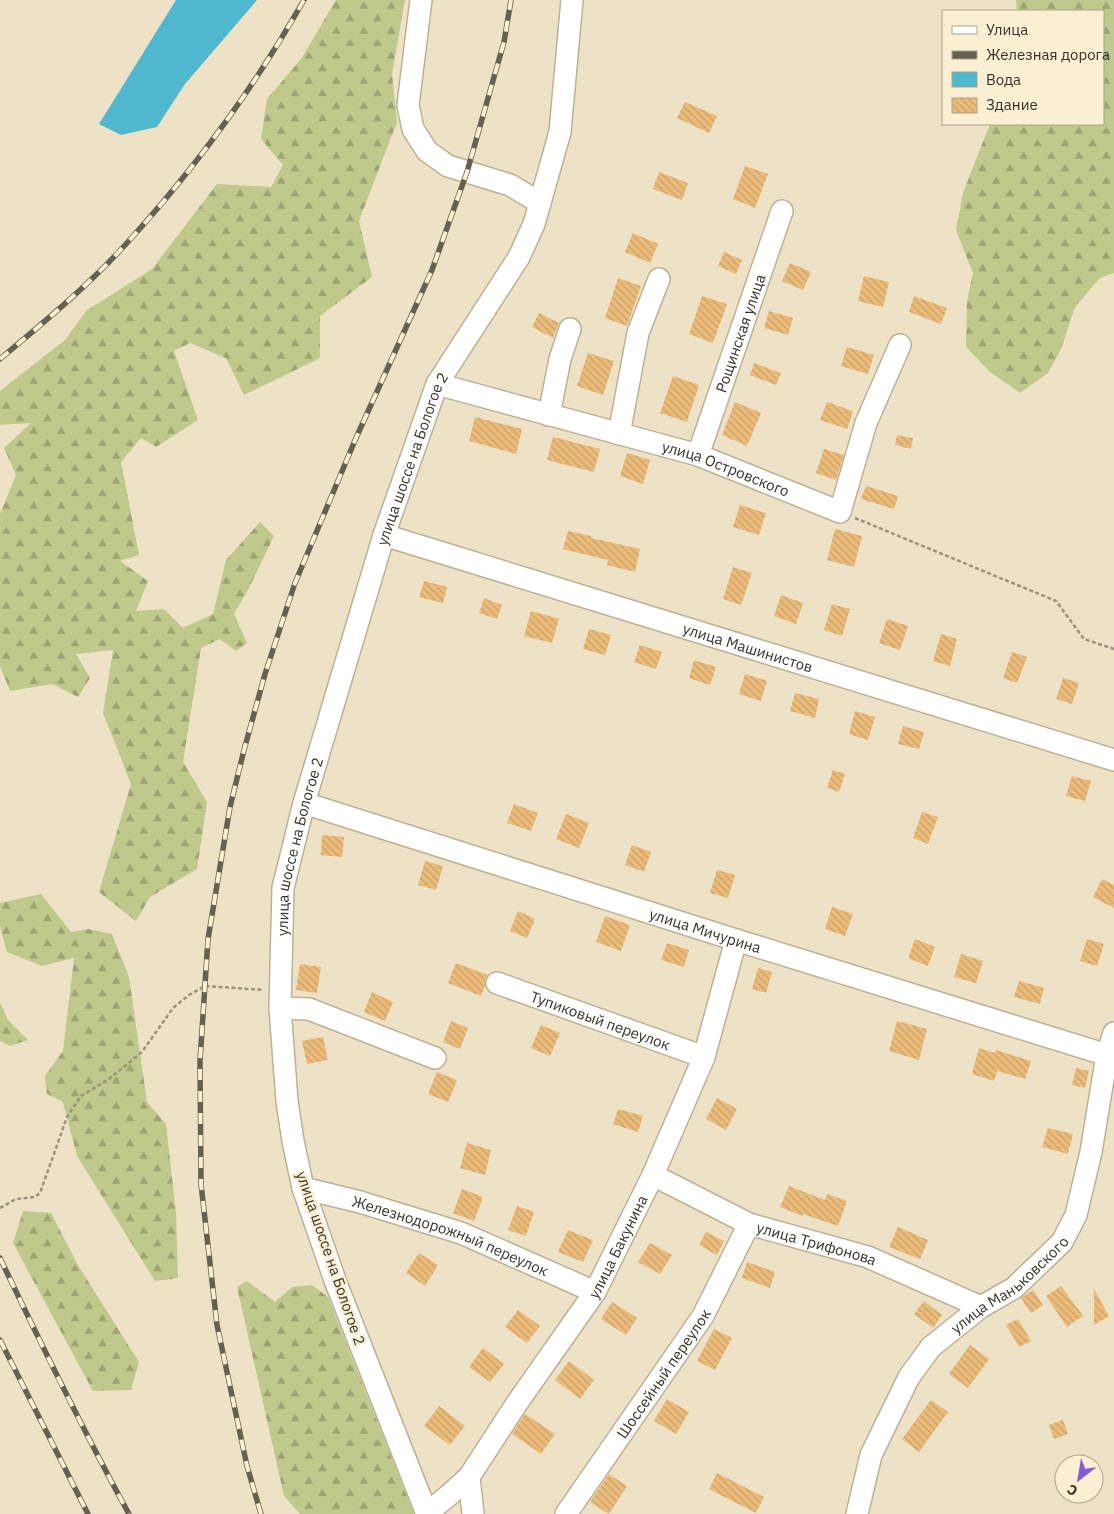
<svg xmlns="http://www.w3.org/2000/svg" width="1114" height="1514" viewBox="0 0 1114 1514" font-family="'IBM Plex Sans',sans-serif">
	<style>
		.forest { fill: url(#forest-firs) }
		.water { fill: #4fb8ce }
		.building { fill: url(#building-back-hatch) }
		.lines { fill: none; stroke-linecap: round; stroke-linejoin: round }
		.minor-casing { stroke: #bbb195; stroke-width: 24 }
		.path { stroke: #9a927e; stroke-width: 2.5; stroke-dasharray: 4 2.5; stroke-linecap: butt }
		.minor { stroke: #fff; stroke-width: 21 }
		.rail-casing { stroke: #666050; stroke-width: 5.5 }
		.rail { stroke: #faefd3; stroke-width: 4; stroke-dasharray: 11; stroke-linecap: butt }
		.labels { text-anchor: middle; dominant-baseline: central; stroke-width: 5; stroke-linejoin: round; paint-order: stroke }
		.street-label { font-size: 15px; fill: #363227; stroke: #faefd3 }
	</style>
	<defs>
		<pattern id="forest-firs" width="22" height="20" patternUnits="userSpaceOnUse" patternTransform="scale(1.25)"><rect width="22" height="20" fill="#c0c98c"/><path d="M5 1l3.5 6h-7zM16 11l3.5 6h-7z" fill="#9da472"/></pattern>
		<pattern id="building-back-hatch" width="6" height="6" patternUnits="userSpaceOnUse" patternTransform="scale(1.25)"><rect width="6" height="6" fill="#ebbb79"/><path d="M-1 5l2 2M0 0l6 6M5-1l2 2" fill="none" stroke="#caa169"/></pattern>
	</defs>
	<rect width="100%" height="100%" fill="#ede2c6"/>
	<!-- forest -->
	<path class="forest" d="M336,0H405L392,74L397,122L359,221L372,277L320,316V358L244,395L226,358L190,343L174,351L198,420L156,447L141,438L121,462L139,555L120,561L148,581L136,611L164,609L183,628L213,614L226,560L260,522L274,536L248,590L234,614L247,643L236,651L220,639L201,648L183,762L207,802L197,869L150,897L136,921L99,892L131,784L103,713L113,650L76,654L90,678L78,697L52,684L10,691L0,666V514L16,475L4,448L31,423L0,425V391L65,340L86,311L152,269L217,184L271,187L283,165L261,139L267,99L301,59Z
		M1016,0H1114V273L1100,278L1075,307L1061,349L1048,373L1020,393L990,372L966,347L967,301L973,273L956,230L963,193L990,124H1103V11H1017Z
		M41,894L71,932L89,929L112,934L129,977L147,1102L166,1124L176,1213L178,1278L155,1281L77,1156L63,1102L47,1094L45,1076L63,1051L74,958L42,966L7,952L0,927V903Z
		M0,1002L8,1020L28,1040L10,1046L0,1041Z
		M23,1211L51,1213L79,1267L139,1362L131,1390L93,1391L13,1243Z
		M247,1281L275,1302L292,1287L312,1285L328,1297L414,1514H300L284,1496L237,1287Z"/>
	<!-- water -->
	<path class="water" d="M176,0H257L185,84L157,127L121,135L99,124Z"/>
	<!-- building -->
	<path class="building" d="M685,102L717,116L709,133L677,118Z
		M745,166L768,174L755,208L733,199Z
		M659,172L688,183L682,200L653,189Z
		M633,233L658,244L650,263L625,252Z
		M724,252L742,260L736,274L718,266Z
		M790,263L811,272L803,290L782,281Z
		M864,276L889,282L883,307L858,301Z
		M618,278L641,286L627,326L605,318Z
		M702,296L727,304L713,343L689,334Z
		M914,296L947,308L941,324L909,312Z
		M769,311L793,318L788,335L764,328Z
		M539,313L559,323L553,338L532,327Z
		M847,347L874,355L868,374L841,366Z
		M588,353L614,361L603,395L577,386Z
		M754,363L781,373L776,385L750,375Z
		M673,376L699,385L687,422L660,413Z
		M735,402L761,413L747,446L722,435Z
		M827,402L853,411L847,429L820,420Z
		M475,417L522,429L516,454L469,441Z
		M897,435L913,438L911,449L895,445Z
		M553,437L600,449L594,472L547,460Z
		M824,449L844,455L836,480L816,473Z
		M627,453L650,460L643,484L620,476Z
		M866,486L898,496L894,509L861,499Z
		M740,505L766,513L759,535L733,527Z
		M835,529L862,536L854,567L827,560Z
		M568,531L591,536V538L640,549L635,572L607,565L608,560L563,549Z
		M733,567L752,573L741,605L723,599Z
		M424,581L447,587L443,603L419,597Z
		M781,595L803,603L796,624L774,616Z
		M484,598L502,605L497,619L479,613Z
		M832,604L850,609L842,636L824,630Z
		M531,611L559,619L552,643L524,636Z
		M887,619L908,626L900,650L879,643Z
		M589,629L611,635L605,655L583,649Z
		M941,634L957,639L950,666L933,661Z
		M640,645L662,652L656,669L634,662Z
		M1012,652L1027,657L1017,683L1003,678Z
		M694,660L716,667L710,685L689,678Z
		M745,674L767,681L761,701L739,694Z
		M1063,678L1079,683L1072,704L1056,699Z
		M795,693L819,699L815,718L790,711Z
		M855,711L875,717L868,740L849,734Z
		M903,726L924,732L919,749L898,744Z
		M833,770L845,774L839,792L827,788Z
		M1072,776L1091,781L1085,801L1066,796Z
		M514,804L538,813L531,831L507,823Z
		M922,812L938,817L928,844L913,838Z
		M566,814L589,823L579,848L556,839Z
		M322,835L344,837L342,857L321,855Z
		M632,845L651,852L644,872L625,865Z
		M425,861L443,866L436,890L418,885Z
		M717,870L735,875L728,898L710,893Z
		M1102,879L1114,885V908L1093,897Z
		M832,907L853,914L845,936L825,929Z
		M518,911L535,919L527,938L510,931Z
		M605,916L630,925L621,951L596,942Z
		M915,939L935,947L928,966L908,958Z
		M1087,939L1104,944L1097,966L1080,961Z
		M667,943L689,950L684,967L661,960Z
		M961,954L983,961L976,983L954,977Z
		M456,963L488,975L485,979V986L481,996L448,983Z
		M300,964L321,967L317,993L296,990Z
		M758,968L772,972L766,993L752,989Z
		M1019,981L1044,988L1040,1004L1014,997Z
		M372,992L393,1002L385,1021L364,1012Z
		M451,1021L468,1028L460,1049L443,1042Z
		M897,1021L927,1029L919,1060L889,1051Z
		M541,1025L560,1033L550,1056L531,1048Z
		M323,1037L328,1060L307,1064L302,1041Z
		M979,1048L995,1053L996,1050L1031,1061L1025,1079L997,1071L994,1081L972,1074Z
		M1076,1068L1089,1071L1085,1088L1072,1085Z
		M437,1072L457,1080L448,1102L428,1094Z
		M717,1098L737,1109L726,1130L706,1119Z
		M618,1109L643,1116L638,1132L613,1124Z
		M1048,1128L1073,1134L1068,1154L1042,1147Z
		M467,1143L491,1150L485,1175L460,1168Z
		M789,1186L825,1200L827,1194L847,1201L838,1226L803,1214L802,1216L780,1207Z
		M462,1189L483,1197L474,1221L453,1213Z
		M517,1206L534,1212L526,1236L508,1230Z
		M898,1227L928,1240L920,1259L889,1247Z
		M568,1230L593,1240L583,1262L558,1252Z
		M706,1232L724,1241L717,1255L699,1245Z
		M650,1243L672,1255L660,1274L638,1262Z
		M419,1253L438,1265L425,1286L406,1273Z
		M747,1262L775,1272L770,1288L742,1278Z
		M1061,1286L1083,1316L1067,1327L1046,1296Z
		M1094,1289L1109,1316L1094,1325Z
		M1033,1290L1043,1305L1031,1313L1021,1298Z
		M924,1301L942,1315L933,1328L914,1314Z
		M612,1302L637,1318L626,1335L601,1319Z
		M518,1310L540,1326L527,1343L505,1327Z
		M1018,1319L1031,1341L1019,1347L1006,1325Z
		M714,1329L732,1338L715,1370L697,1361Z
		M970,1345L989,1359L968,1388L949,1374Z
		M483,1348L504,1364L490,1382L469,1367Z
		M569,1361L594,1380L580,1399L555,1380Z
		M667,1399L689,1412L676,1434L654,1421Z
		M931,1400L948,1412L919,1452L902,1439Z
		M439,1406L465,1426L450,1445L424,1426Z
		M525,1414L555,1434L541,1454L512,1434Z
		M1063,1420L1068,1434L1054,1439L1049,1425Z
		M717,1473L764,1497L756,1513L709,1489Z
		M609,1474L627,1486L609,1514L590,1502Z"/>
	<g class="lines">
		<!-- minor casing -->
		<g class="minor-casing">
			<g id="minor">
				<path d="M421,0L408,105L413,129L427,151L448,166L510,185L540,203"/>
				<path id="s1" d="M437,384L698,455L840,512L866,423L900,345"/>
				<path d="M549,415L560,359L570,329"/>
				<path d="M619,434L638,333L659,279"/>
				<path id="s2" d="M698,455L782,211"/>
				<path id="s3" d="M384,535L1114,760"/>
				<path id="s4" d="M304,803L736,940L1107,1055"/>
				<path id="s5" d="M497,983L704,1057"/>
				<path d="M280,1008L309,1009L435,1058"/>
				<path id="s6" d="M653,1175L749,1224L868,1257L981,1307"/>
				<path id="s7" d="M303,1188L360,1202L461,1233L595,1292"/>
				<path d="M469,1477L473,1514"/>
				<path id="s8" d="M427,1513L448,1496L469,1477L517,1403L595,1292L653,1175L704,1057L736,940"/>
				<path id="s9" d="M427,1514L336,1283L303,1188L293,1141L287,1101L280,1008L283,888L304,803L384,535L437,384L519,257L534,224L560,132L572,0"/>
				<path id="s10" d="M566,1514L703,1316L749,1224"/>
				<path id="s11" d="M857,1514L871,1455L909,1377L931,1347L981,1307L1014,1288L1062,1242L1076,1215L1091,1152L1107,1055L1114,1033"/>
			</g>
		</g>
		<!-- path -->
		<path class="path" d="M855,518L1056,601L1084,639L1114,649
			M0,1208L16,1199L35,1197L40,1193L67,1117L81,1096L109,1079L142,1052L173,1008L189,995L205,986L264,990"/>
		<!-- minor -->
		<use href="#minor" class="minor"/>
		<!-- rail casing -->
		<g class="rail-casing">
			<path id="rail" d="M0,359C43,323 88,286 126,244C194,170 254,88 304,0
				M0,1258C41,1344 83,1430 129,1514
				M0,1340L88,1514
				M261,1514L247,1466L217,1325L201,1184L200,1061L208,939L230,807L244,750L265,674L295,583L356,438L432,270L467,172L504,42L511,0"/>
		</g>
		<!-- rail -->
		<use href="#rail" class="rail"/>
	</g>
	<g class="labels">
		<!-- street labels -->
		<g class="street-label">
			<text stroke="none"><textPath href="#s2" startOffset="129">Рощинская улица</textPath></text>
			<text stroke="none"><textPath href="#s9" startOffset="1099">улица шоссе на Бологое 2</textPath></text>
			<text stroke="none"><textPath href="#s1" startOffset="301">улица Островского</textPath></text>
			<text stroke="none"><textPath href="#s3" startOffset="381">улица Машинистов</textPath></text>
			<text stroke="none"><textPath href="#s9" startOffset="694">улица шоссе на Бологое 2</textPath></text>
			<text stroke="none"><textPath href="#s4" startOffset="421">улица Мичурина</textPath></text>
			<text stroke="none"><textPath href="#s5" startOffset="110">Тупиковый переулок</textPath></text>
			<text stroke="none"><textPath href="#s7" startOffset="155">Железнодорожный переулок</textPath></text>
			<text stroke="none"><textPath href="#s6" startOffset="178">улица Трифонова</textPath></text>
			<text stroke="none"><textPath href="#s8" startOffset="330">улица Бакунина</textPath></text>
			<text transform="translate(331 1258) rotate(71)">улица шоссе на Бологое 2</text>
			<text stroke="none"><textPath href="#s11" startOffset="285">улица Маньковского</textPath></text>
			<text stroke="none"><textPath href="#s10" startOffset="171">Шоссейный переулок</textPath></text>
		</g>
	</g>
	<!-- legend -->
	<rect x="942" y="10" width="162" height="115" fill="#faefd3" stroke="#aca38e"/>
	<rect x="952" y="26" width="25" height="8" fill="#ffffff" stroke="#aca38e"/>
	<text x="986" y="35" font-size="15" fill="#363227">Улица</text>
	<rect x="952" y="51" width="25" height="8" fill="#666050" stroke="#aca38e"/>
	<text x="986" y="60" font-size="15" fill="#363227">Железная дорога</text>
	<rect x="952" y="72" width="25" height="15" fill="#4fb8ce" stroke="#aca38e"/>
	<text x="986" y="85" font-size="15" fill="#363227">Вода</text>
	<rect x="952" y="98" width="25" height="15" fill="url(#building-back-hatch)" stroke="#aca38e"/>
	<text x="986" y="110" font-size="15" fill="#363227">Здание</text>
	<!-- north arrow -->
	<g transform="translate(1079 1479) rotate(211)"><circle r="24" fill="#faefd3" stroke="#aca38e"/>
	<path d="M0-4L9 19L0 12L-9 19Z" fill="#855bd5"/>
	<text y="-8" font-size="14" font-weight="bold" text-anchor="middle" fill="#363227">С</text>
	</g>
</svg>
